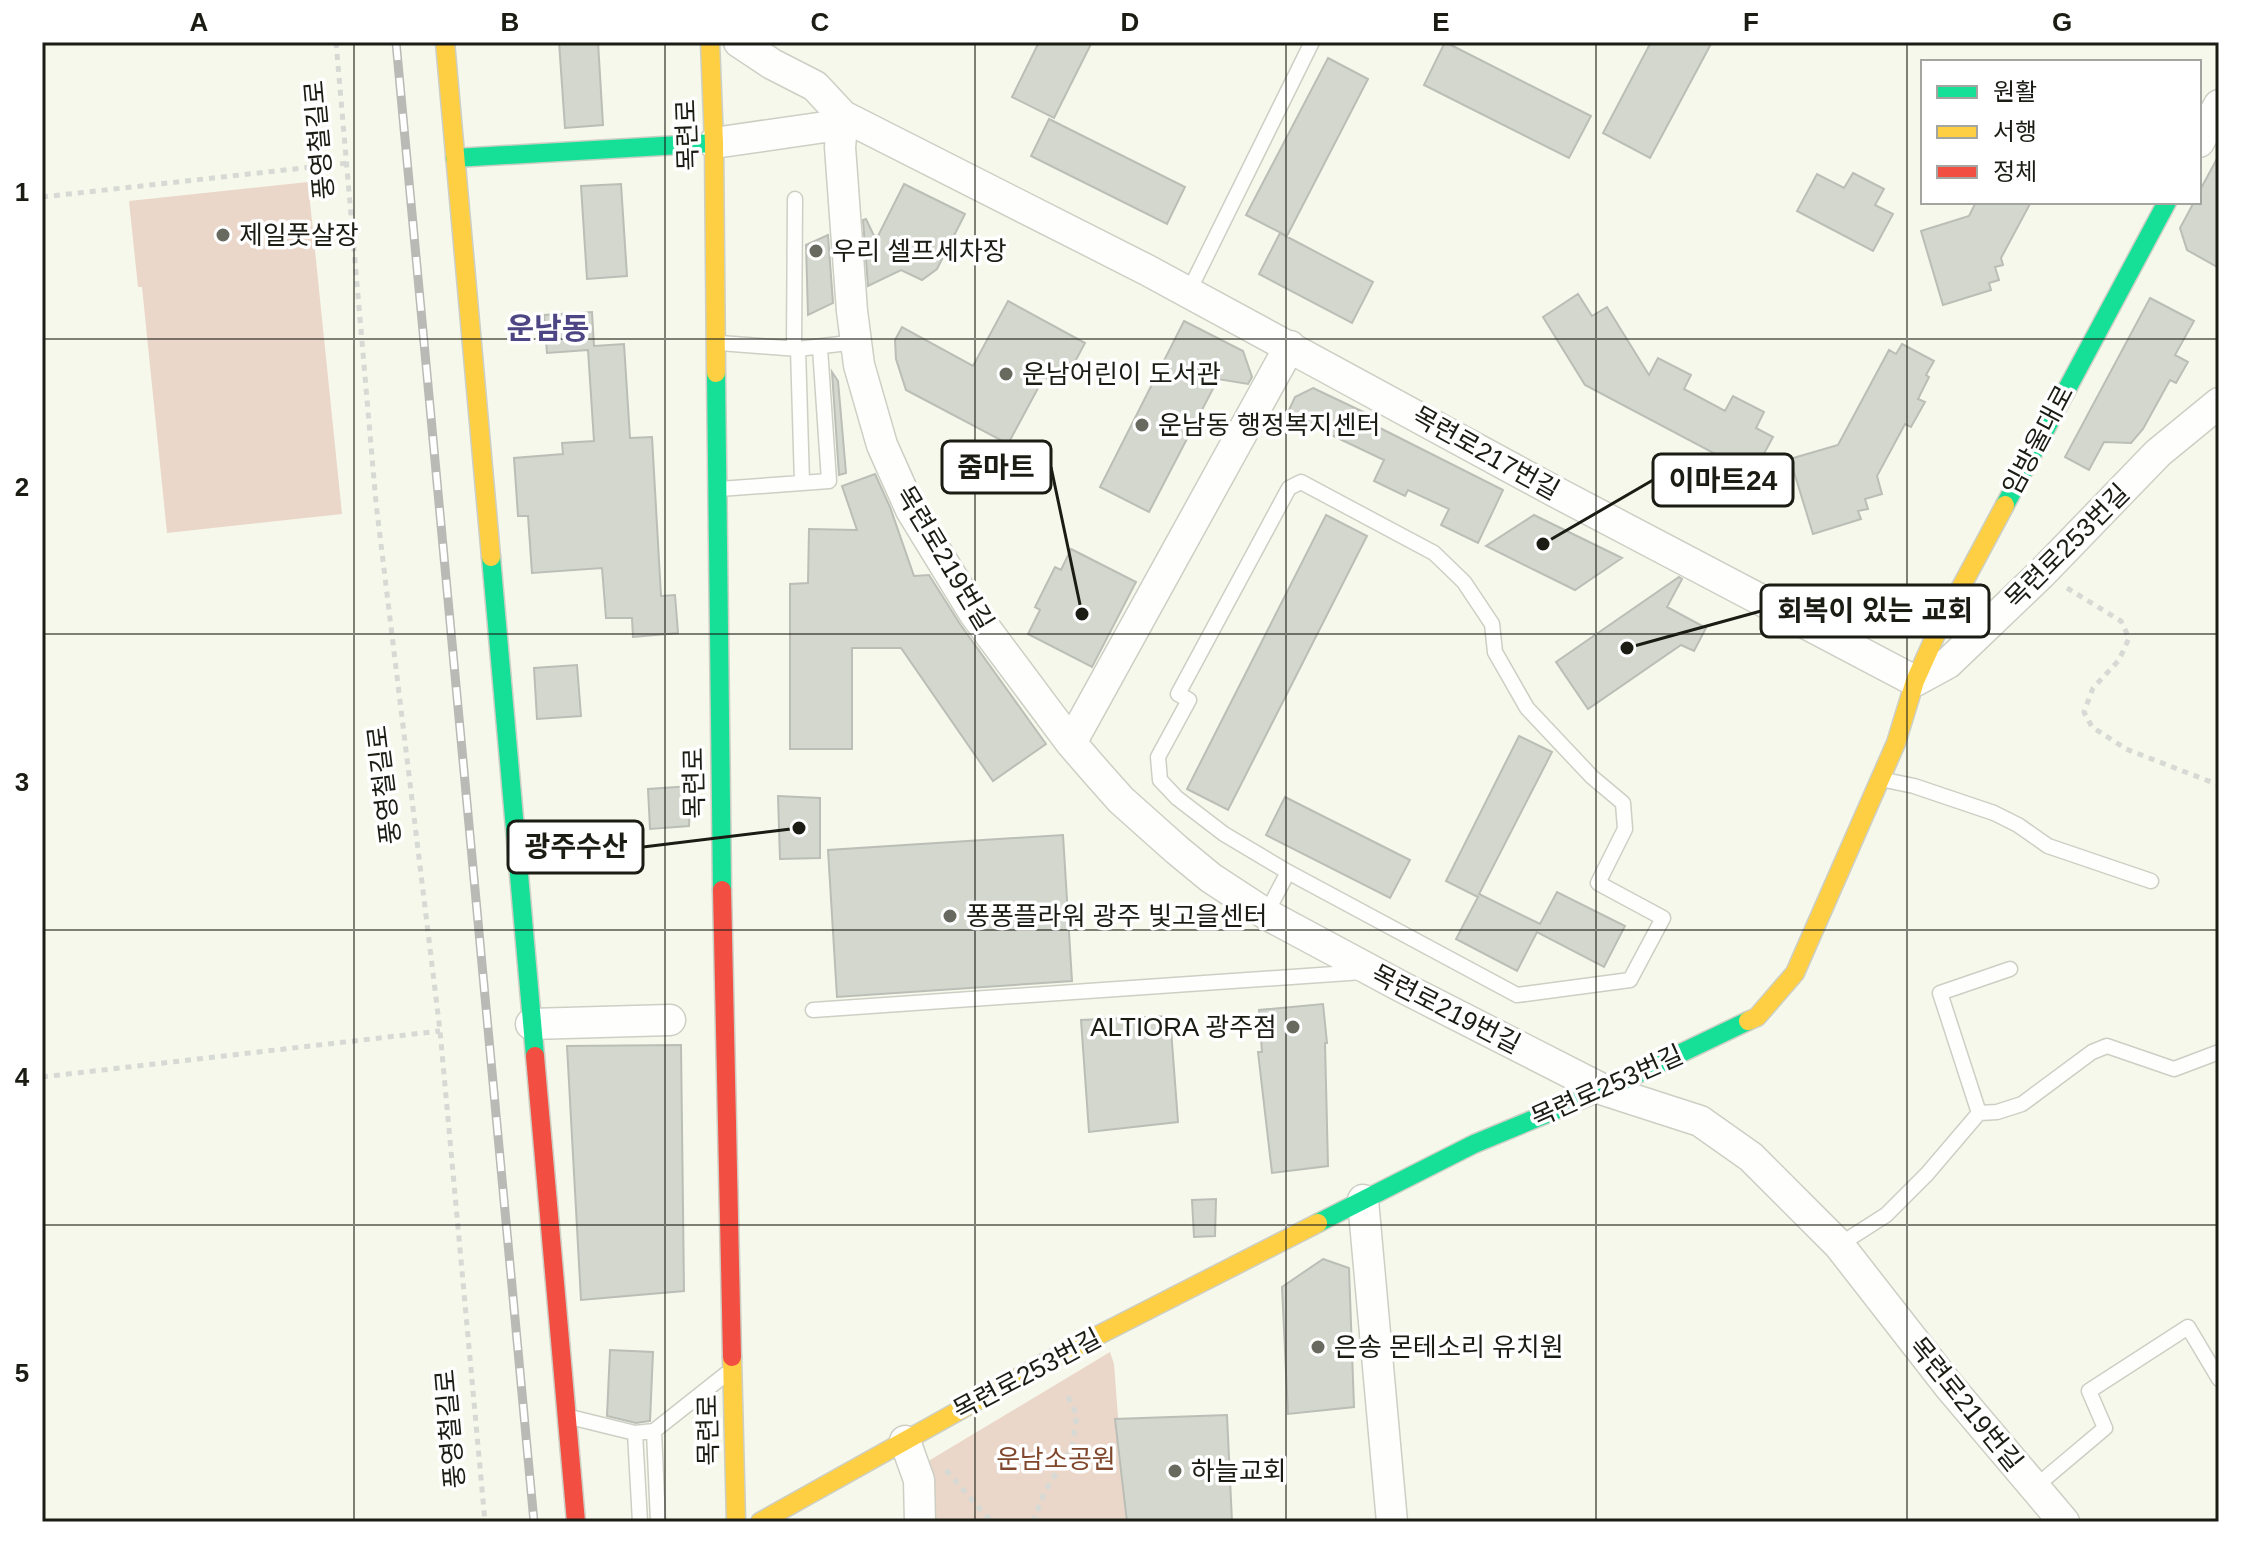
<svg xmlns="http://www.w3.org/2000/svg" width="2261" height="1564" viewBox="0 0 2261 1564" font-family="Arial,'Noto Sans KR',sans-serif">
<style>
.green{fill:#ead7c9}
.building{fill:#d3d7ce;stroke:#bbbeb6;stroke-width:2}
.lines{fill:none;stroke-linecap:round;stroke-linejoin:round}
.lane-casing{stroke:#cdcfc5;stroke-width:17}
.street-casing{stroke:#cdcfc5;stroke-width:33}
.fast-casing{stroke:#cdcfc5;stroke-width:21}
.slow-casing{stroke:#cdcfc5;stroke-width:21}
.jam-casing{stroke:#cdcfc5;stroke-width:21}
.path{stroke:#d7d9d4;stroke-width:5;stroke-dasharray:6 6;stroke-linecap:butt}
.lane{stroke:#fefefc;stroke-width:14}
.street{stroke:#fefefc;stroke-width:30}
.fast{stroke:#16e098;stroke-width:18}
.slow{stroke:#ffcf43;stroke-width:18}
.jam{stroke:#f24e42;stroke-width:18}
.rail-casing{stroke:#b9bab6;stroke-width:9}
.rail{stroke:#fff;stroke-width:6;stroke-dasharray:18;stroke-linecap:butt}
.grid{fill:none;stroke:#1b1c14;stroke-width:2;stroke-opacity:0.55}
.poi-dot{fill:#68695f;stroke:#fff;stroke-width:3}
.labels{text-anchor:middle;stroke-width:7;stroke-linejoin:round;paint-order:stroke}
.street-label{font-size:26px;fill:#1b1c14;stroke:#fff}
.poi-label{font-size:26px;fill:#1b1c14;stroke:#fff;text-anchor:start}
.park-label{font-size:26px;fill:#80472c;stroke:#fff}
.quarter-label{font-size:30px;font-weight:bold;fill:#4c4684;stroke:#fff}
.leader{fill:none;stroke:#1b1c14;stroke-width:3}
.callout-dot{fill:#1b1c14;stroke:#fff;stroke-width:3}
.callout{fill:#fff;stroke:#1b1c14;stroke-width:3}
.callout-label{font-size:28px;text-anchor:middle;font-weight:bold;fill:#1b1c14}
.neatline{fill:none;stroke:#1b1c14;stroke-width:3}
.grid-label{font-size:26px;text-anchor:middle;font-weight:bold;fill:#1b1c14}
</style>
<rect width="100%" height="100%" fill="#f6f8eb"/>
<path class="green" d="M308,182L342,514L167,533L142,287H138L129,201Z
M1110,1352L1114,1364L1126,1522H930V1460Z"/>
<path class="building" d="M559,42H598L603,125L565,128Z
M1039,42H1092L1054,118L1012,97Z
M1445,42L1591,116L1569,158L1424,85Z
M1651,42H1712L1650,158L1603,133Z
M1328,58L1368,79L1287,236L1246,215Z
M1049,119L1185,187L1167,224L1031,156Z
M2219,155V268L2187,250L2180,228L2194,202H2199V192Z
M1853,173L1884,189L1875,205L1893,214L1873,251L1797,211L1817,174L1844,188Z
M621,184L627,276L587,279L581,186Z
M904,184L965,214L937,269L922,280L901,270L868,286L863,220L866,219L876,240Z
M1976,202H2031L2001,258L2003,265L1995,267L1999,280L1989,283L1991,290L1943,305L1921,231L1969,216Z
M1280,233L1373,282L1352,323L1259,274Z
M828,235L833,303L808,315L806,245Z
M1578,294L1592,316L1607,307L1649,375L1658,358L1691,375L1684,389L1725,411L1733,396L1764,412L1756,428L1773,437L1753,474L1585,385L1543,317Z
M2150,298L2194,321L2175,355L2188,362L2176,383L2170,380L2143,429L2131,443L2104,442L2089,470L2065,457Z
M1008,301L1085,343L1062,386L1044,377L1008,444L906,390L896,359L895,340L902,327L973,366Z
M592,312L594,346L624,344L630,438L652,437L661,596L675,595L678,633L633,637L632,618H606L602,568L532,573L528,516H518L514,458L563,454L562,443L594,441L588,350L547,353L544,315Z
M1184,321L1243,351L1252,377L1248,384L1218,379L1149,512L1100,487Z
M1902,344L1934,361L1926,375L1929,377L1918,399L1925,402L1911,427L1905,424L1877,476L1882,494L1865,499L1868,509L1858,511L1861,519L1813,534L1790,459L1838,445L1889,350L1896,354Z
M832,372L838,381L846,473L839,475Z
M1313,388L1376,418L1372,424L1503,490L1478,543L1441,525L1449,509L1408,490L1405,496L1374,481L1384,460L1287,414L1295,397Z
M875,474L890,507L914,576L929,575L960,624L1046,744L993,781L901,648H852V749H790V584L808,583L809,529L857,530L842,486Z
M1326,515L1367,536L1228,810L1187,789Z
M1534,515L1622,558L1575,590L1486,546Z
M1071,549L1136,582L1092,667L1028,634L1040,610L1035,607L1055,567L1061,570Z
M1679,577L1682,579L1667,607L1706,628L1694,651L1681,645L1588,709L1556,662Z
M577,665L581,716L537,719L534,668Z
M1519,736L1552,752L1479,894L1540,924L1557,892L1625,926L1604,967L1537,932L1517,971L1456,939L1478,897L1446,881Z
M691,786L689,826L650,829L648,789Z
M778,796L820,798V858L780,859Z
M1285,797L1410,860L1390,898L1266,835Z
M1063,835L1072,981L837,997L828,850Z
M1323,1004L1327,1043H1325L1328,1166L1272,1173L1258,1052H1262L1259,1010Z
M1170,1016L1178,1122L1089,1132L1081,1020Z
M681,1045L684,1291L581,1300L567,1046Z
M1216,1199L1215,1236L1194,1237L1192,1200Z
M1323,1259L1349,1268L1354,1407L1288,1414L1282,1287Z
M610,1350L653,1352L650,1421L636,1423L607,1416Z
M1227,1415L1232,1522H1127L1115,1419Z"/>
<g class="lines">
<defs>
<path id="lane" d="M1188,293L1312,42
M720,343L798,349L856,342
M794,349L795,199
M798,349L802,483
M1301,482L1434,553L1464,582L1492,624L1495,652L1527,708L1592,777L1623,803L1625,829L1598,883L1663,918L1630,980L1517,995L1288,872L1224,834L1177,798L1160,780L1158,757L1189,700L1178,694L1289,488Z
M719,489L829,481L820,348
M1885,780L1914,786L1994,813L2018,825L2048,846L2151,881
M1266,914L1288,872
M813,1010L1363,972
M1979,1113L1940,993L2010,969
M1839,1245L1886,1215L1927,1174L1979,1113L1997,1112L2022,1104L2092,1052L2107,1046L2174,1069L2219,1052
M570,1417L635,1433L640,1522
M654,1431L658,1522
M635,1433L654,1431L726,1374
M2035,1487L2105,1428L2089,1391L2188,1327L2219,1379"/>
<path id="street" d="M739,42L772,64L815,86L843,116L1147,270L1552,490L1915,681L1948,663L2041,574L2158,453L2219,403
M843,116L840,147L852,311L859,365L882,445L911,510L974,613L1071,743L1097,773L1121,800L1177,850L1211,878L1266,914L1402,987L1604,1090L1700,1121L1751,1157L1839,1245L1949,1386L2064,1522
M2199,142L2219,105
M714,143L825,127L843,116
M1071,743L1290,346
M531,1024L670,1020
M1363,1200L1392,1522
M905,1441L919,1480L920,1522"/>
<path id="fast" d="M455,158L714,143
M716,373L722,890
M2005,505L2167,202
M491,557L535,1056
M1318,1223L1474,1144L1604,1090L1748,1021"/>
<path id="slow" d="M445,42L491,557
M710,42L714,143L716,373
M1748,1021L1757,1017L1795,973L1896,743L1915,681L1937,632L2005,505
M732,1357L736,1522
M760,1522L1046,1362L1318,1223"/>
<path id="jam" d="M722,890L732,1357
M535,1056L576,1522"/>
</defs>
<use href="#lane" class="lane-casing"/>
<use href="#street" class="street-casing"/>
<use href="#fast" class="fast-casing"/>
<use href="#slow" class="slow-casing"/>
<use href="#jam" class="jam-casing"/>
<path class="path" d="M336,42L376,503L440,1031L485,1522
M42,197L348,163
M2067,588L2121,621L2129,638L2119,660L2093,688L2084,712L2092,727L2126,749L2219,785
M42,1077L440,1031
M946,1470L987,1517L1003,1522
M1033,1522L1044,1493L1072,1447L1077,1415L1065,1391"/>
<use href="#lane" class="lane"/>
<use href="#street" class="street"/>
<use href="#fast" class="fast"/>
<use href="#slow" class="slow"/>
<use href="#jam" class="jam"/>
<defs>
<path id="rail" d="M396,42L534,1522"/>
</defs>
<use href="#rail" class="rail-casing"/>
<use href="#rail" class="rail"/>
</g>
<path class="grid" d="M354,42V1522M665,42V1522M975,42V1522M1286,42V1522M1596,42V1522M1907,42V1522M42,339H2219M42,634H2219M42,930H2219M42,1225H2219"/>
<g class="poi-dot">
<circle cx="223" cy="235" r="8"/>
<circle cx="816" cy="251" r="8"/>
<circle cx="1006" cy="374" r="8"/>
<circle cx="1142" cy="425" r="8"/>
<circle cx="950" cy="916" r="8"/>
<circle cx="1293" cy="1027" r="8"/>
<circle cx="1318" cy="1347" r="8"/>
<circle cx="1175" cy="1471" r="8"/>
</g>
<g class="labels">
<g class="street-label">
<text transform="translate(687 135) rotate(-92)" y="9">목련로</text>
<text transform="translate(319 140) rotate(-95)" y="9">풍영철길로</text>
<text transform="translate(2038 440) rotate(-62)" y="9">임방울대로</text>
<text transform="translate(1486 453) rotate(29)" y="9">목련로217번길</text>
<text transform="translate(2067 546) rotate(-45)" y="9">목련로253번길</text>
<text transform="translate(945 558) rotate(59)" y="9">목련로219번길</text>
<text transform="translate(694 783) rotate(-91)" y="9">목련로</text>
<text transform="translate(384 785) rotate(-97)" y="9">풍영철길로</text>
<text transform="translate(1446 1009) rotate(27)" y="9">목련로219번길</text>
<text transform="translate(1607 1086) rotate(-24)" y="9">목련로253번길</text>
<text transform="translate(1027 1374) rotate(-28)" y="9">목련로253번길</text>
<text transform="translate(1966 1404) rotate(51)" y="9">목련로219번길</text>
<text transform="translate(450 1429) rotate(-95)" y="9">풍영철길로</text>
<text transform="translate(708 1430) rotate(-91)" y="9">목련로</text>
</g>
<g class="poi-label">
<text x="239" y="244">제일풋살장</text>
<text x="832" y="260">우리 셀프세차장</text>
<text x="1022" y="383">운남어린이 도서관</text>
<text x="1158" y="434">운남동 행정복지센터</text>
<text x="966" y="925">퐁퐁플라워 광주 빛고을센터</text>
<text x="1277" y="1036" text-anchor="end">ALTIORA 광주점</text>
<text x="1334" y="1356">은송 몬테소리 유치원</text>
<text x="1191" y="1480">하늘교회</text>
</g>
<g class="park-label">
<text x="1056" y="1468">운남소공원</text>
</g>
<g class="quarter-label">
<text x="548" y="339">운남동</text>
</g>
</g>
<path class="leader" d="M1082 614L1051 467M1543 544L1653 480M1627 648L1761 611M799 828L643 847"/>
<g class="callout-dot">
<circle cx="1082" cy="614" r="8"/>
<circle cx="1543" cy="544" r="8"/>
<circle cx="1627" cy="648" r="8"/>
<circle cx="799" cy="828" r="8"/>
</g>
<g class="callout">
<rect x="942" y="441" width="109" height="52" rx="8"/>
<rect x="1653" y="454" width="140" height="52" rx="8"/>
<rect x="1761" y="585" width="228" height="52" rx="8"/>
<rect x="508" y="821" width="135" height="52" rx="8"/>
</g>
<g class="callout-label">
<text x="996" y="477">줌마트</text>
<text x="1723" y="490">이마트24</text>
<text x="1875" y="620">회복이 있는 교회</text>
<text x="576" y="856">광주수산</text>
</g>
<rect width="2261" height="1564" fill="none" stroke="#ffffff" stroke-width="88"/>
<rect x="1921" y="60" width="280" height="144" fill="#ffffff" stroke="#a4a4a1" stroke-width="2"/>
<rect x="1937" y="86" width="40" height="12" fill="#16e098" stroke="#a4a4a1" stroke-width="2"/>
<text x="1993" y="100" font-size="24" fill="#1b1c14">원활</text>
<rect x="1937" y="126" width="40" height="12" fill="#ffcf43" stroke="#a4a4a1" stroke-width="2"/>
<text x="1993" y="140" font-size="24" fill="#1b1c14">서행</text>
<rect x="1937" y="166" width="40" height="12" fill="#f24e42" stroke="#a4a4a1" stroke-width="2"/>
<text x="1993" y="180" font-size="24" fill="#1b1c14">정체</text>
<rect x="44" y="44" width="2173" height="1476" class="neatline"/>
<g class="grid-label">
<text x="199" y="31">A</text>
<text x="510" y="31">B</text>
<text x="820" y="31">C</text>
<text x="1130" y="31">D</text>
<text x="1441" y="31">E</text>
<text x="1751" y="31">F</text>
<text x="2062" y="31">G</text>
<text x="22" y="201">1</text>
<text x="22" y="496">2</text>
<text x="22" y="791">3</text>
<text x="22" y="1086">4</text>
<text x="22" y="1382">5</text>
</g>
</svg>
